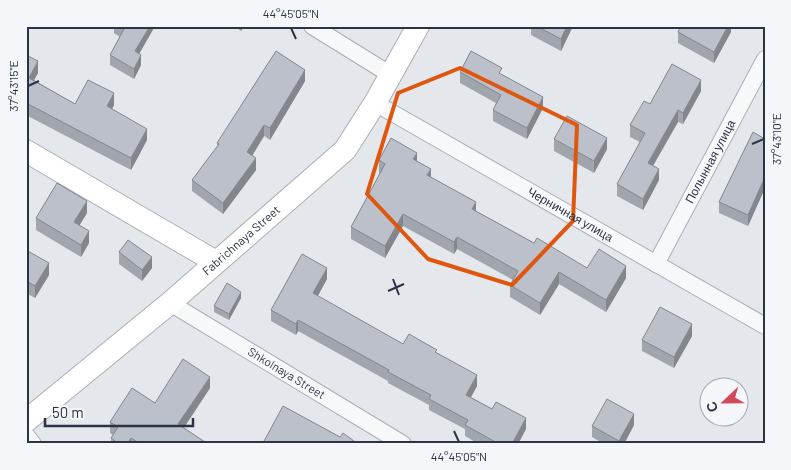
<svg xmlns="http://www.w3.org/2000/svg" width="791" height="470" viewBox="0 0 791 470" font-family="Barlow,sans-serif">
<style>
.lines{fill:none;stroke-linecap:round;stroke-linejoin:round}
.street-casing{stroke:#a9aeb7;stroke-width:18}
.secondary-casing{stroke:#a9aeb7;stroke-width:24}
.street{stroke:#f7f8fa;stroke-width:16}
.secondary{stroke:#fff;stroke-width:22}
.wall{fill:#a1a5ae}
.shaded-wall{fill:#83868d}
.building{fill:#bbc0ca;stroke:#83868d}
.marked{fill:none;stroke:#df570f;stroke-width:4;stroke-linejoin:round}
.ticks{fill:none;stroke:#2b3445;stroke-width:2}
.labels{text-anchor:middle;stroke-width:4;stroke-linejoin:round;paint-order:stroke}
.street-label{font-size:12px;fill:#2b3445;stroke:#f4f6f9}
.neatline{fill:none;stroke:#2b3445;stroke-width:2}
.ticks-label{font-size:12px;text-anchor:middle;fill:#2b3445}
</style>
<rect width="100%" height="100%" fill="#e4e7ec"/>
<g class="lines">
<defs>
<g id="street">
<path d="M312,26L391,75"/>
<path id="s1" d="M375,103L765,326"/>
<path id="s2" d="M656,264L765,59"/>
<path id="s3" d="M170,303L403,444"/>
<path d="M26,435L33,444"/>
</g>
<g id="secondary">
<path d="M26,151L216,262"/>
<path id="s4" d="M26,421L170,303L345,150L375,103L418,26"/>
</g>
</defs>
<use href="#street" class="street-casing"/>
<use href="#secondary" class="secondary-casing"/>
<use href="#street" class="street"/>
<use href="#secondary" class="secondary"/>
</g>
<path class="wall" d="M114,26H155L139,54L141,65L134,79L110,65V55L120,37L114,33Z
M234,26H244L241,31Z
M531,26H573L561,51L531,35Z
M731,26V32L714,63L678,43V32Z
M26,55L38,73L34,80L75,104L114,105L112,109L147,140L131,170L26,115Z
M460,72L502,75L543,108L527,139L493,121V110L496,103L460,83Z
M305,81L270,140L264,136L252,156L256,170L223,214L192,191V180L217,147V143Z
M701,91L683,124L678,122L653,166L659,180L643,210L617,196V184L640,142L630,137V125Z
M554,139L607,149L594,173L554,151Z
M765,139V188L748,226L719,213V202Z
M379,160L417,161L431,177L476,211L534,243L587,268L626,278L606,312L559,284L540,315L510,297V285L513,280L457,249L454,254L403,226L385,258L351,239V227L380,173H379Z
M87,213L79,226L89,243L81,257L36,230V218Z
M26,250L49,275L35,298L26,293Z
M119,252L152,268L142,281L119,264Z
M327,279L317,296L403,344L437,353L477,386L471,397L526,429L518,444H479L465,436V429L429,410V405L388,383V381L298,331L296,335L271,321V310Z
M241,298L229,320L214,312V306Z
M692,336L674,368L642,351V340Z
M210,388L184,428L208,444H111V438L113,435L110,433V422L155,403Z
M634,425L624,444H604L592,437V426Z"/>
<path class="shaded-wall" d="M150,26H155L135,61V51Z
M241,26H244L241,31Z
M567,26H573L561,51V39Z
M728,26H731V32L714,63V52Z
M141,55V65L134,79V69Z
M38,61V73L29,89V78Z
M305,70V81L270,140V128Z
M701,80V91L683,124V113Z
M114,93V105L107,118V106Z
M543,97V108L527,139V128Z
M678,110V122L648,174V163Z
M264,125V136L247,164V152Z
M147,129V140L131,170V158Z
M607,138V149L594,173V161Z
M417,153V165L413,159Z
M256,158V170L223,214V203Z
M431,169V181L427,175Z
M659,169V180L643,210V199Z
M765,177V188L748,226V215Z
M87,201V213L74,234V222Z
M476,202V214L472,209Z
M403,214V226L385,258V246Z
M89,231V243L81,257V245Z
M457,237V249L454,254V242Z
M152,257V268L142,281V270Z
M49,263V275L35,298V286Z
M626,266V278L606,312V300Z
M327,268V279L313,305V293Z
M559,272V284L540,315V303Z
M241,292V298L229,320V314Z
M298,320V331L296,335V324Z
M692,324V336L674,368V357Z
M477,375V386L466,406V395Z
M210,377V388L178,436V424Z
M634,414V425L624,444H619V441Z
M526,418V429L518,444H512Z
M131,438V444H127Z"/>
<path class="building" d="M119,26H150L135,51L141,55L134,69L110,55L124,29Z
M536,26H567L561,39Z
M681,26H728L714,52L678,32Z
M276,51L305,70L270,128L264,125L247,152L256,158L223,203L192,180L219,144L217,143Z
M471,51L502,68L499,73L543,97L527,128L493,110L501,95L460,72Z
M26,55L38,61L29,78L75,104L88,80L114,93L107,106L147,129L131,158L26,103Z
M672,64L701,80L683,113L678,110L648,163L659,169L643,199L617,184L645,133L630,125L644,101L650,104Z
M567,116L607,138L594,161L554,139Z
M753,132L765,139V177L748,215L719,202Z
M391,138L417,153L413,159L431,169L427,175L476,202L472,209L534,243L537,238L587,268L599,249L626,266L606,300L559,272L540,303L510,285L518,271L457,237L454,242L403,214L385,246L351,227L385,164L379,160Z
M57,183L87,201L74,222L89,231L81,245L36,218Z
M128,240L152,257L142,270L119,252Z
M26,250L49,263L35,286L26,281Z
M302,254L327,268L313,293L403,344L409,334L437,350L435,352L477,375L466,395L492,409L496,402L526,418L512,444H499L465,425L468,420L429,399L431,395L388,372L389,370L298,320L296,324L271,310Z
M227,283L241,292L229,314L214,306Z
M660,307L692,324L674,357L642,340Z
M183,359L210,377L178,424L208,444H141L131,438L127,444H119L111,438L118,427L110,422L132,388L155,403Z
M607,399L634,414L619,441L592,426Z
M283,406L340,437L343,433L358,444H266L263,443Z"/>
<path class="marked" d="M460,68L577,125L573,221L512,285L428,259L367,194L398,93Z"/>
<path class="ticks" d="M291,28L296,39M28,86L39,81M752,144L764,139M393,279L399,295M388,291L404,284M454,431L459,442"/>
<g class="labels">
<g class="street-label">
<text dy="4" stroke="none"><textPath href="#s2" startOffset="116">Полынная улица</textPath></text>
<text dy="4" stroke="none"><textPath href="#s1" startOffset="225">Черничная улица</textPath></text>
<text dy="4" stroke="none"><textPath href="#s4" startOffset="281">Fabrichnaya Street</textPath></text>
<text dy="4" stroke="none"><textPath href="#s3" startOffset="136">Shkolnaya Street</textPath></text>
</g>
</g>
<rect width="791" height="470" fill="none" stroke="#f4f6f9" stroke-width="55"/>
<g transform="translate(724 402) rotate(248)"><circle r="24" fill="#f4f6f9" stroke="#a4a8b1"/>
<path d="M0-4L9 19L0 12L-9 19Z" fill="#d1495b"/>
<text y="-8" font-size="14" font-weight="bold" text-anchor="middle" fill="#2b3445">С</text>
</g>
<path d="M45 418v8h148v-8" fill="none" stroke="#2b3445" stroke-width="2.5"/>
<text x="52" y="418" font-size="15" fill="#2b3445" stroke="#f4f6f9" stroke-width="4" paint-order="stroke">50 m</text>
<rect x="28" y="28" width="736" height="414" class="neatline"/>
<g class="ticks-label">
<text x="291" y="18">44°45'05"N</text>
<text transform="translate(14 86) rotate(-90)" y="4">37°43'15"E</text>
<text transform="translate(777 139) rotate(-90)" y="4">37°43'10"E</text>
<text x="459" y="461">44°45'05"N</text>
</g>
</svg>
